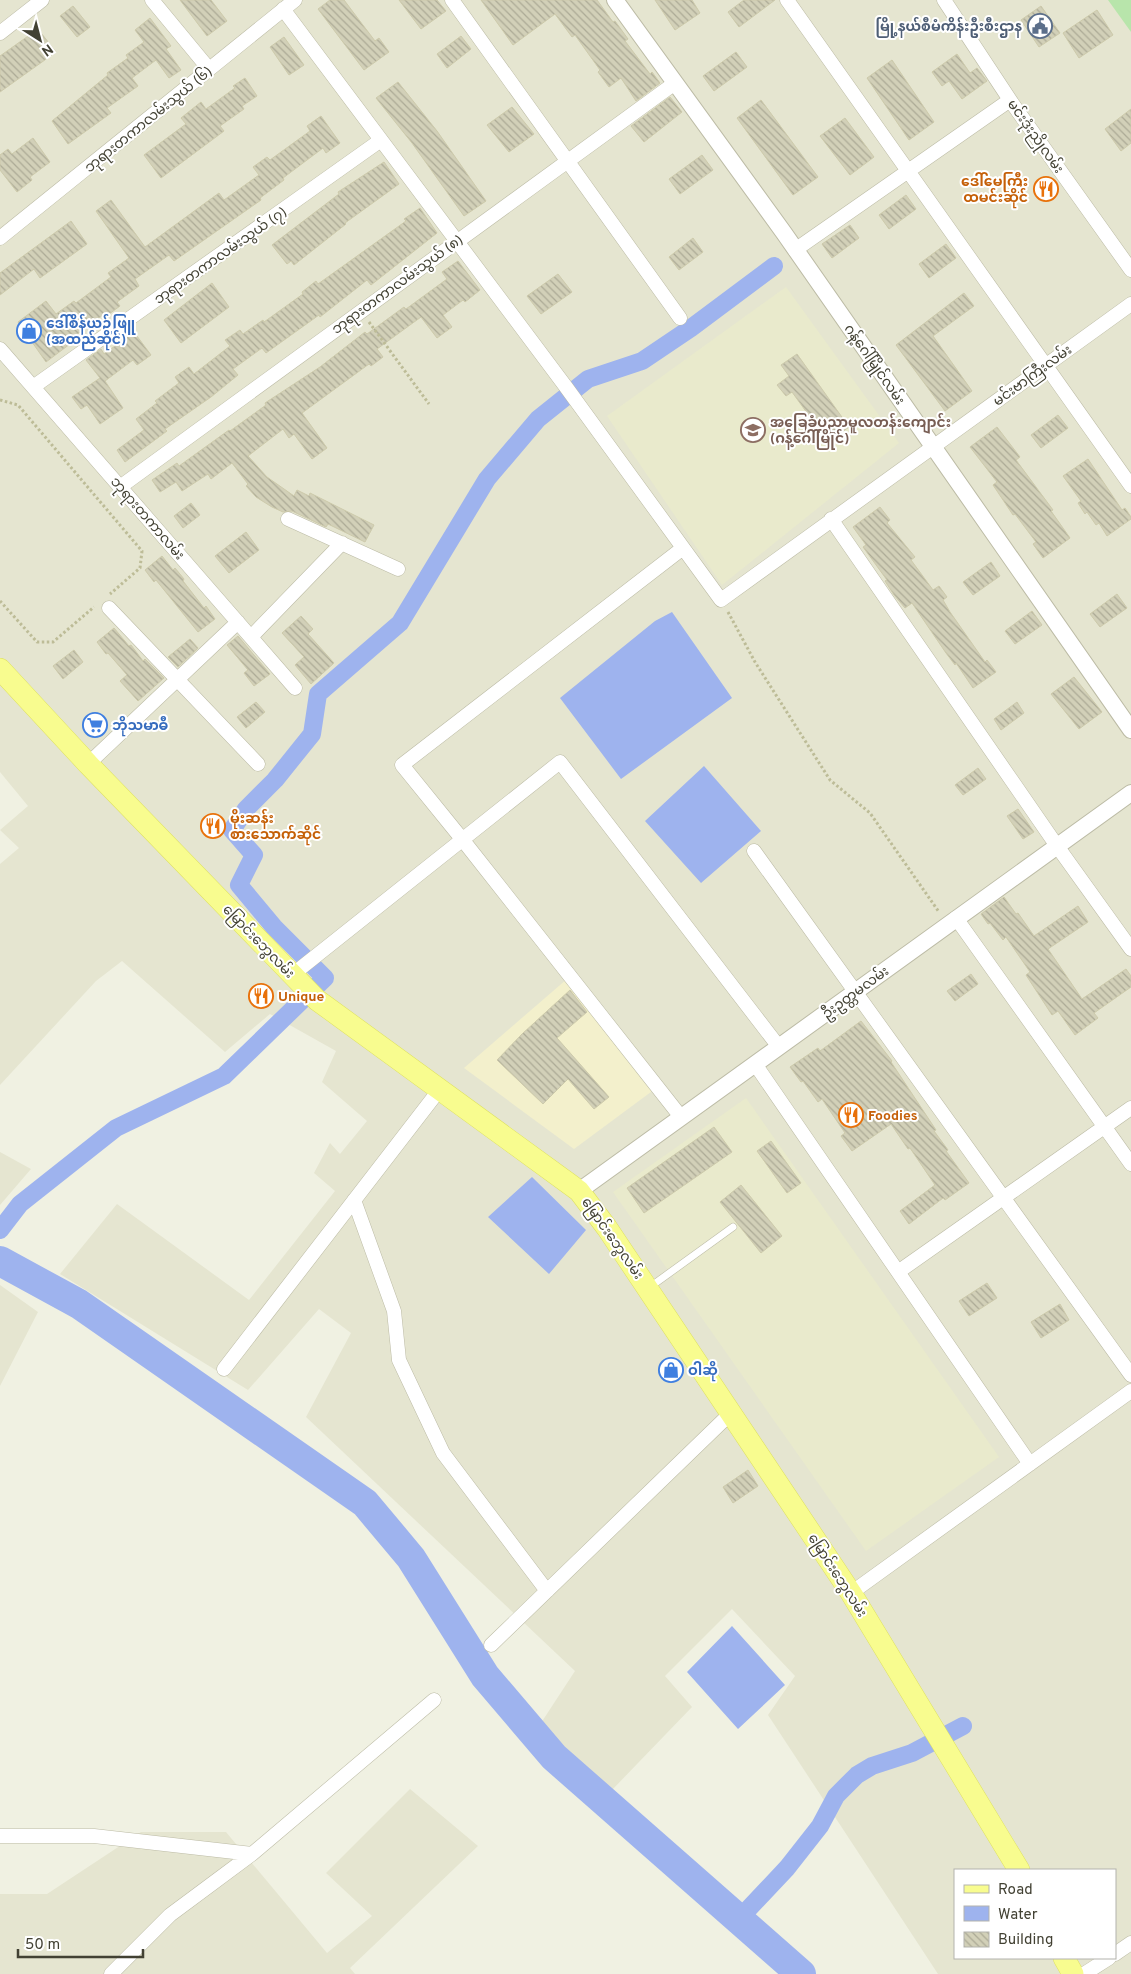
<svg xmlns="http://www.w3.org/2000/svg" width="1131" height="1974" viewBox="0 0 1131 1974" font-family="Overpass,'Noto Sans Myanmar',sans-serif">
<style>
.residential{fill:#e5e5d0;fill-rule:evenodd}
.commercial{fill:#f3f0cc}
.education{fill:#e9eacc}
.park{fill:#b8e5ab}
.water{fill:#9eb3ee}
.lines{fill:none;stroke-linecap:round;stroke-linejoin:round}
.canal{stroke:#9eb3ee;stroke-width:18}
.river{stroke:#9eb3ee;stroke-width:30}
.building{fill:url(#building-back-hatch);stroke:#cdcaab}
.service-casing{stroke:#bcbba5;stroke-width:8}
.minor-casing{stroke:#bcbba5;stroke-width:15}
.tertiary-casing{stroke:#bcbba5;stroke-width:18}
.primary-casing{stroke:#dee160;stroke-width:22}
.path{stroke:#bdbc97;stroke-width:3;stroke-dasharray:2.5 2.5;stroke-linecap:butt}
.service{stroke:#fff;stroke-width:7}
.minor{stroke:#fff;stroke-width:14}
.tertiary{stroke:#fff;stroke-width:16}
.primary{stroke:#f8fc8f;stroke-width:21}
.labels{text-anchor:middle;stroke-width:4;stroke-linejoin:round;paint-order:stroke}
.service-label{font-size:14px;font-weight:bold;fill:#4e5e75;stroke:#fff;text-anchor:end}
.street-label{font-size:14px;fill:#424133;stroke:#fff}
.food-label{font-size:14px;font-weight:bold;fill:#c56008;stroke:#fff;text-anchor:start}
.shop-label{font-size:14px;font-weight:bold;fill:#366cbe;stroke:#fff;text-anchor:start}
.education-label{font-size:14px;font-weight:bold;fill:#785e54;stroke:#fff;text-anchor:start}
</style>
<defs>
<pattern id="building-back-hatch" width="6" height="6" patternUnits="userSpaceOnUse" patternTransform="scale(1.25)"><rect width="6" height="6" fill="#d2d0b8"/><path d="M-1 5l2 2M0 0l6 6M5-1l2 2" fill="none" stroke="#acaa96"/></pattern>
</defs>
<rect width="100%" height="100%" fill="#f0f1e2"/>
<path class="residential" d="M0,0H1131V1974H938L768,1715L795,1676L732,1609L665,1676L692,1707L612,1790L539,1726L575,1671L306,1417L351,1333L319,1309L248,1390L60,1274L117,1204L249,1300L335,1191L314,1173L330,1143L340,1154L367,1121L322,1082L336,1051L270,1014L225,1052L122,961L96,981L0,1085V864L19,848L0,830L28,806L0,772ZM955,1870H1115V1958H955Z
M0,1152L31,1169L0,1205Z
M0,1285L38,1312L0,1386Z
M410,1789L478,1846L350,1968L355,1974H0V1894H47L141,1832H226L327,1953L372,1916L326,1873Z"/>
<path class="commercial" d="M567,979L655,1089L574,1149L464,1068Z"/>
<path class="education" d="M786,287L899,443L722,585L607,416Z
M746,1098L999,1457L866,1551L613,1192Z"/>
<path class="park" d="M1108,0H1131V32Z"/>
<path class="water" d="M672,612L732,698L621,779L560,698L655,621Z
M704,766L761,831L701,883L645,821Z
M532,1177L586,1230L549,1274L488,1217Z
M732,1626L785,1685L738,1729L687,1672Z"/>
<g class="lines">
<path class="canal" d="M0,1230L20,1204L116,1128L224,1076L325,978L274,927L239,885L254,855L232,830L246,809L275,780L312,734L318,694L400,623L487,479L538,419L588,379L642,361L691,328L774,266
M739,1919L787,1868L820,1826L836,1796L857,1775L872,1766L912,1753L963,1726"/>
<path class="river" d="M0,1261L79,1304L365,1503L411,1558L485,1676L554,1757L801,1974"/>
</g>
<path class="building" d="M180,0H211L227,21L207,36Z
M330,0H344L375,41L379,38L389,52L364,70L318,9Z
M399,0H437L446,11L421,29Z
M481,0H597L613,22L615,21L628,39L625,41L650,74L652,72L660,83L636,101L621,78L609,87L598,72L600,70L575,35L572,37L555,14L513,45Z
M655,0H692L700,13L675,30Z
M744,0H775L739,27L728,12Z
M73,6L90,27L77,37L60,16Z
M1041,6L1060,33L1039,47L1021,20Z
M1097,10L1113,35L1079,58L1063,33Z
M150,18L171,46L166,49L181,70L169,78L156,60L132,78L138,86L107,108L111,113L68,144L52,121L108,75L107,73L128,58L126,55L144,42L135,30Z
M38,29L56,52L0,92V56Z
M461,36L471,49L447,68L437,54Z
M284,37L304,65L289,75L270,47Z
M736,52L747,67L714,91L703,76Z
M957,54L970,73L977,68L987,81L962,99L949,81L942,86L932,72Z
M892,60L934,122L909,140L867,78Z
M245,78L257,96L242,106L244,109L220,126L224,131L161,178L144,155L186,124L181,118L201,102L206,109L235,88L233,86Z
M398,82L437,131L486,201L464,216L412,143L376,98Z
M670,97L682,112L644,142L631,126Z
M761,100L818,177L793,195L737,118Z
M512,107L534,134L509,152L487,125Z
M1131,109V143L1121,151L1105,129Z
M321,116L340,143L326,153L323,148L283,178L284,180L260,198L261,200L174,261L169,255L135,279L139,286L117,302L120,306L105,317L103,315L72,338L74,341L46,362L18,322L46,301L56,314L74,301L76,303L111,277L108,273L129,258L96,211L111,200L145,247L219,193L224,200L259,175L253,167L267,157L270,160L310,131L307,126Z
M845,118L874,157L850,175L820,136Z
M33,138L50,162L30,177L32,180L17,192L0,170V155L8,149L12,154Z
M702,155L713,170L680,194L669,179Z
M384,162L399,184L345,223L346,224L294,265L291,261L287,264L272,245L339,194L338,192Z
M906,195L916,209L889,229L879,215Z
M420,208L437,233L371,285L367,280L320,317L319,315L266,353L262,348L233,369L238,375L211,397L165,429L167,431L125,462L117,450L144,430L136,419L157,403L155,401L179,383L175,377L189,367L194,374L230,346L225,340L240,330L243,334L263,320L264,322L303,294L302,292L316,281L318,284L406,221L404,219Z
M71,221L87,244L40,278L34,269L0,295V273Z
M850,225L859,238L832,258L822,244Z
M693,238L703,252L679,270L669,257Z
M946,244L956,258L929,278L919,264Z
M458,261L480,290L465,302L463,300L443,315L452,327L437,338L421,317L377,349L383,357L371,366L369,364L302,413L327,448L312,459L294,434L289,438L283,429L248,456L267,477L294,496L297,490L309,496L310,493L374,525L365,542L328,524L326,527L292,511L283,512L272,507L256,497L246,486L248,484L232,463L211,479L208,474L182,491L176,482L160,492L152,480L177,463L179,466L229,430L230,431L266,405L265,403L320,367L365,332L367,334L404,307L406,309L447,279L442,272Z
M558,274L572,292L541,314L527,296Z
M212,283L229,307L181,343L164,320Z
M964,293L974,306L933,336L972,391L945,411L896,345Z
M134,332L151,355L137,365L133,360L105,381L123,408L100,424L87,405L81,409L72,397L100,378L86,360L101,349L104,354Z
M797,354L849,427L828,442L792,392L786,396L777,385L789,376L781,365Z
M1058,415L1068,428L1041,448L1031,435Z
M997,427L1020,457L1016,460L1053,510L1051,511L1070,538L1043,558L1033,544L1036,542L1015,514L1013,515L993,485L997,482L970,447Z
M1088,459L1122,510L1125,508L1131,517V519L1107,536L1099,523L1096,525L1087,512L1085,514L1078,503L1081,501L1063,476Z
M191,503L200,515L183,528L174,516Z
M880,507L890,520L887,523L915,557L911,560L933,590L939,586L947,597L943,600L950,612L985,662L987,660L996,672L973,688L956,663L955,665L946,653L912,603L905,608L894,595L885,581L887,580L863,547L866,545L853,527Z
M246,532L259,550L229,573L215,556Z
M162,556L173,570L175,568L184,579L183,581L204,608L206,606L215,619L198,632L156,580L154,582L145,570Z
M991,562L1000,576L973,595L963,582Z
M1117,594L1127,608L1100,627L1090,614Z
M1032,611L1042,625L1015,644L1005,631Z
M301,616L313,629L308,634L334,663L311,684L295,665L304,657L282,633Z
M114,628L129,646L131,645L143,661L145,659L164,678L138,701L120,681L127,675L108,653L106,654L97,642Z
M238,636L270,674L254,686L244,673L248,670L227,645Z
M190,639L198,648L178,667L168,657Z
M74,650L83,662L63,679L53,666Z
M1074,677L1102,712L1079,729L1051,694Z
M256,702L265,712L246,728L237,717Z
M1017,702L1024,713L1001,730L994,719Z
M978,768L986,779L963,795L955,785Z
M1018,809L1034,832L1023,839L1007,816Z
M1004,897L1016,914L1018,913L1034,936L1078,906L1088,922L1048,949L1082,999L1126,969L1131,976V987L1094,1013L1098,1018L1075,1035L1058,1011L1052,1015L1026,975L1030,972L1006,937L1003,940L990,923L988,924L981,914Z
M971,974L978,984L955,1001L947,991Z
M570,990L587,1012L557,1038L609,1097L594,1109L568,1079L543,1104L497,1060L522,1034Z
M861,1021L892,1061L891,1062L936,1130L934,1131L948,1150L946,1151L969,1183L945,1200L943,1198L909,1224L900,1211L935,1185L910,1148L908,1149L891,1124L852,1151L841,1136L845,1133L822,1099L818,1102L803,1081L801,1082L790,1067L818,1048L820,1051Z
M714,1127L732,1152L644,1213L627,1188Z
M771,1141L801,1183L787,1193L757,1151Z
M741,1185L782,1236L761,1253L720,1202Z
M987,1283L997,1298L969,1316L959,1301Z
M1060,1304L1069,1320L1041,1338L1031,1322Z
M748,1470L758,1486L733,1503L723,1487Z"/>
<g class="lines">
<defs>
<path id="service" d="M650,1287L733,1227"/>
<path id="minor" d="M152,0L209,69
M452,0L680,318
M787,0L1131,486
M944,0L1012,103L1131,270
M283,9L566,387L721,600L1131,304
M0,33L42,0
M0,238L295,0
M795,250L1010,100
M0,349L295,688
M33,387L381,140
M120,487L675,83
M288,519L398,569
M831,519L1057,846L1131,949
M109,608L258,764
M251,637L342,543
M88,764L238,622
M754,851L1131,1375
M956,918L1131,1164
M292,975L560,762L779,1047
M755,1064L1030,1464
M681,1117L462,839L402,765L683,548
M354,1200L394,1311L399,1360L443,1453L547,1591
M898,1272L1131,1108
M224,1369L440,1089
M851,1593L1131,1391
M491,1645L731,1413
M0,1836H94L252,1854
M1115,1954L1131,1943
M111,1974L170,1915L252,1854L434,1700
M1084,1974L1109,1958"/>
<path id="tertiary" d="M615,0L784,233L1131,730
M579,1191L1131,793"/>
<path id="primary" d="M0,669L88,764L317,1000L579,1191L607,1228L851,1593L1019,1870
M1064,1958L1073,1974"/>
</defs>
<use href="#service" class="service-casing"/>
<use href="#minor" class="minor-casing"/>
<use href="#tertiary" class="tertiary-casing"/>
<use href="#primary" class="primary-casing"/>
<path class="path" d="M369,322L429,404
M0,400L18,405L142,551L140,568L110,594
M0,601L37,642H53L94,607
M728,612L755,662L830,780L870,813L939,912"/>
<use href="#service" class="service"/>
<use href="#minor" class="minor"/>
<use href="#tertiary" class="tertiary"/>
<use href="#primary" class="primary"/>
</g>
<defs>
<symbol id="civic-ring" viewBox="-11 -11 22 22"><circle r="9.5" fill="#fff" stroke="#5c6f8a" stroke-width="1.5"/><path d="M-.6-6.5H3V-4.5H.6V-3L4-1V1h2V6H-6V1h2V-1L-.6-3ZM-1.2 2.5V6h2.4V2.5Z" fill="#5c6f8a"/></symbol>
<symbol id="restaurant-ring" viewBox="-11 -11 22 22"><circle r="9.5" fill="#fff" stroke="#e8710a" stroke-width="1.5"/><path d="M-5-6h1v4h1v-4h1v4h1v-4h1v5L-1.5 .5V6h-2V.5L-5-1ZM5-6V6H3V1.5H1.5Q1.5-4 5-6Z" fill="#e8710a"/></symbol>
<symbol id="shop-ring" viewBox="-11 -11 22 22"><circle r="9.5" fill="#fff" stroke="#3f7fe0" stroke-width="1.5"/><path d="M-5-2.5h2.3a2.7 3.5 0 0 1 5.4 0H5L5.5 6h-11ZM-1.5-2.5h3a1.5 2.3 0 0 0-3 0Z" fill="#3f7fe0"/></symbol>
<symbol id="school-ring" viewBox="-11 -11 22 22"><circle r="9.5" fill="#fff" stroke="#8d6e63" stroke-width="1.5"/><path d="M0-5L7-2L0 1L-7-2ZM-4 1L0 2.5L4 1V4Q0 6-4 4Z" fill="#8d6e63"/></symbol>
<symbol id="supermarket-ring" viewBox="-11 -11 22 22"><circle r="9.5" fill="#fff" stroke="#3f7fe0" stroke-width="1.5"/><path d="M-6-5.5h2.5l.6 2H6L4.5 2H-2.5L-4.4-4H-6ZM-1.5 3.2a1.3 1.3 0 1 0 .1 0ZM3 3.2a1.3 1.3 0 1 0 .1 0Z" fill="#3f7fe0"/></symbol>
</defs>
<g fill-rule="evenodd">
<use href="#civic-ring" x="1026" y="12" width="28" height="28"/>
<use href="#restaurant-ring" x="1032" y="175" width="28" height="28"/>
<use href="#shop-ring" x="15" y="317" width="28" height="28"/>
<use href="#school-ring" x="739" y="416" width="28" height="28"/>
<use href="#supermarket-ring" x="81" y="711" width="28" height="28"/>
<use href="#restaurant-ring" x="199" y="812" width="28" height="28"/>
<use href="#restaurant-ring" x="247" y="982" width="28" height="28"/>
<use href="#restaurant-ring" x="837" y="1101" width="28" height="28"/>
<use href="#shop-ring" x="657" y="1356" width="28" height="28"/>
</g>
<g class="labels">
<g class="service-label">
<text x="1022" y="31">မြို့နယ်စီမံကိန်းဦးစီးဌာန</text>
</g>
<g class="street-label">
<text transform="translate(148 119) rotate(-39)" y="5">ဘုရားတကာလမ်းသွယ် (၆)</text>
<text transform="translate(1036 136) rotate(55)" y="5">မင်းဒုံးညိုလမ်း</text>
<text transform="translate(220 255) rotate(-35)" y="5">ဘုရားတကာလမ်းသွယ် (၇)</text>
<text transform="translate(397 284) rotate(-36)" y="5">ဘုရားတကာလမ်းသွယ် (၈)</text>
<text transform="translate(875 364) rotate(55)" y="5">ဂန့်ဂေါ်မြိုင်လမ်း</text>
<text transform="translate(1032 375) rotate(-36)" y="5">မင်းဗာကြီးလမ်း</text>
<text transform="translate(148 518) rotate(49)" y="5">ဘုရားတကာလမ်း</text>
<text transform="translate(259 941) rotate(46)" y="5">မြောင်းဘွေလမ်း</text>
<text transform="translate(855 992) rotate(-36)" y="5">ဦးဥတ္တမလမ်း</text>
<text transform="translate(613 1238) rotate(55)" y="5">မြောင်းဘွေလမ်း</text>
<text transform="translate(838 1575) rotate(57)" y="5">မြောင်းဘွေလမ်း</text>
</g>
<g class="food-label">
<text x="1028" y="186" text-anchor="end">ဒေါ်မေကြီး<tspan x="1028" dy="16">ထမင်းဆိုင်</tspan></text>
<text x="230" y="823">မိုးဆန်း<tspan x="230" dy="16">စားသောက်ဆိုင်</tspan></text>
<text x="278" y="1001">Unique</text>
<text x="868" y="1120">Foodies</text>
</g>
<g class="shop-label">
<text x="46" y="328">ဒေါ်စိန်ယဉ်ဖြူ<tspan x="46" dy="16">(အထည်ဆိုင်)</tspan></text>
<text x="112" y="730">ဘိုသမာဓီ</text>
<text x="688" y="1375">ဝါဆို</text>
</g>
<g class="education-label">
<text x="770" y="427">အခြေခံပညာမူလတန်းကျောင်း<tspan x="770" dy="16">(ဂန့်ဂေါ်မြိုင်)</tspan></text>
</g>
</g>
<rect x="954" y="1869" width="162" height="90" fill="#ffffff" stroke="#b3b3ad"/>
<rect x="964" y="1885" width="25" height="8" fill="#f8fc8f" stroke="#b3b3ad"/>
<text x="998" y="1894" font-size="15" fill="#424133">Road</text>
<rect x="964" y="1906" width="25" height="15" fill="#9eb3ee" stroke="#b3b3ad"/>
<text x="998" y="1919" font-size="15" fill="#424133">Water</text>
<rect x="964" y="1932" width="25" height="15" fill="url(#building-back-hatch)" stroke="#b3b3ad"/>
<text x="998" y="1944" font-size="15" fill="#424133">Building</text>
<g transform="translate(40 40) rotate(144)" stroke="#ffffff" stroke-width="4" paint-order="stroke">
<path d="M0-4L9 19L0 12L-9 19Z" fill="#424133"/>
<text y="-8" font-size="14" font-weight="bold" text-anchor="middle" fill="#424133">N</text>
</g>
<path d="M18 1949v8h125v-8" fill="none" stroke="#424133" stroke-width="2.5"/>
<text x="25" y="1949" font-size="15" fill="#424133" stroke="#ffffff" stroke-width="4" paint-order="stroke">50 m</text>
</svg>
